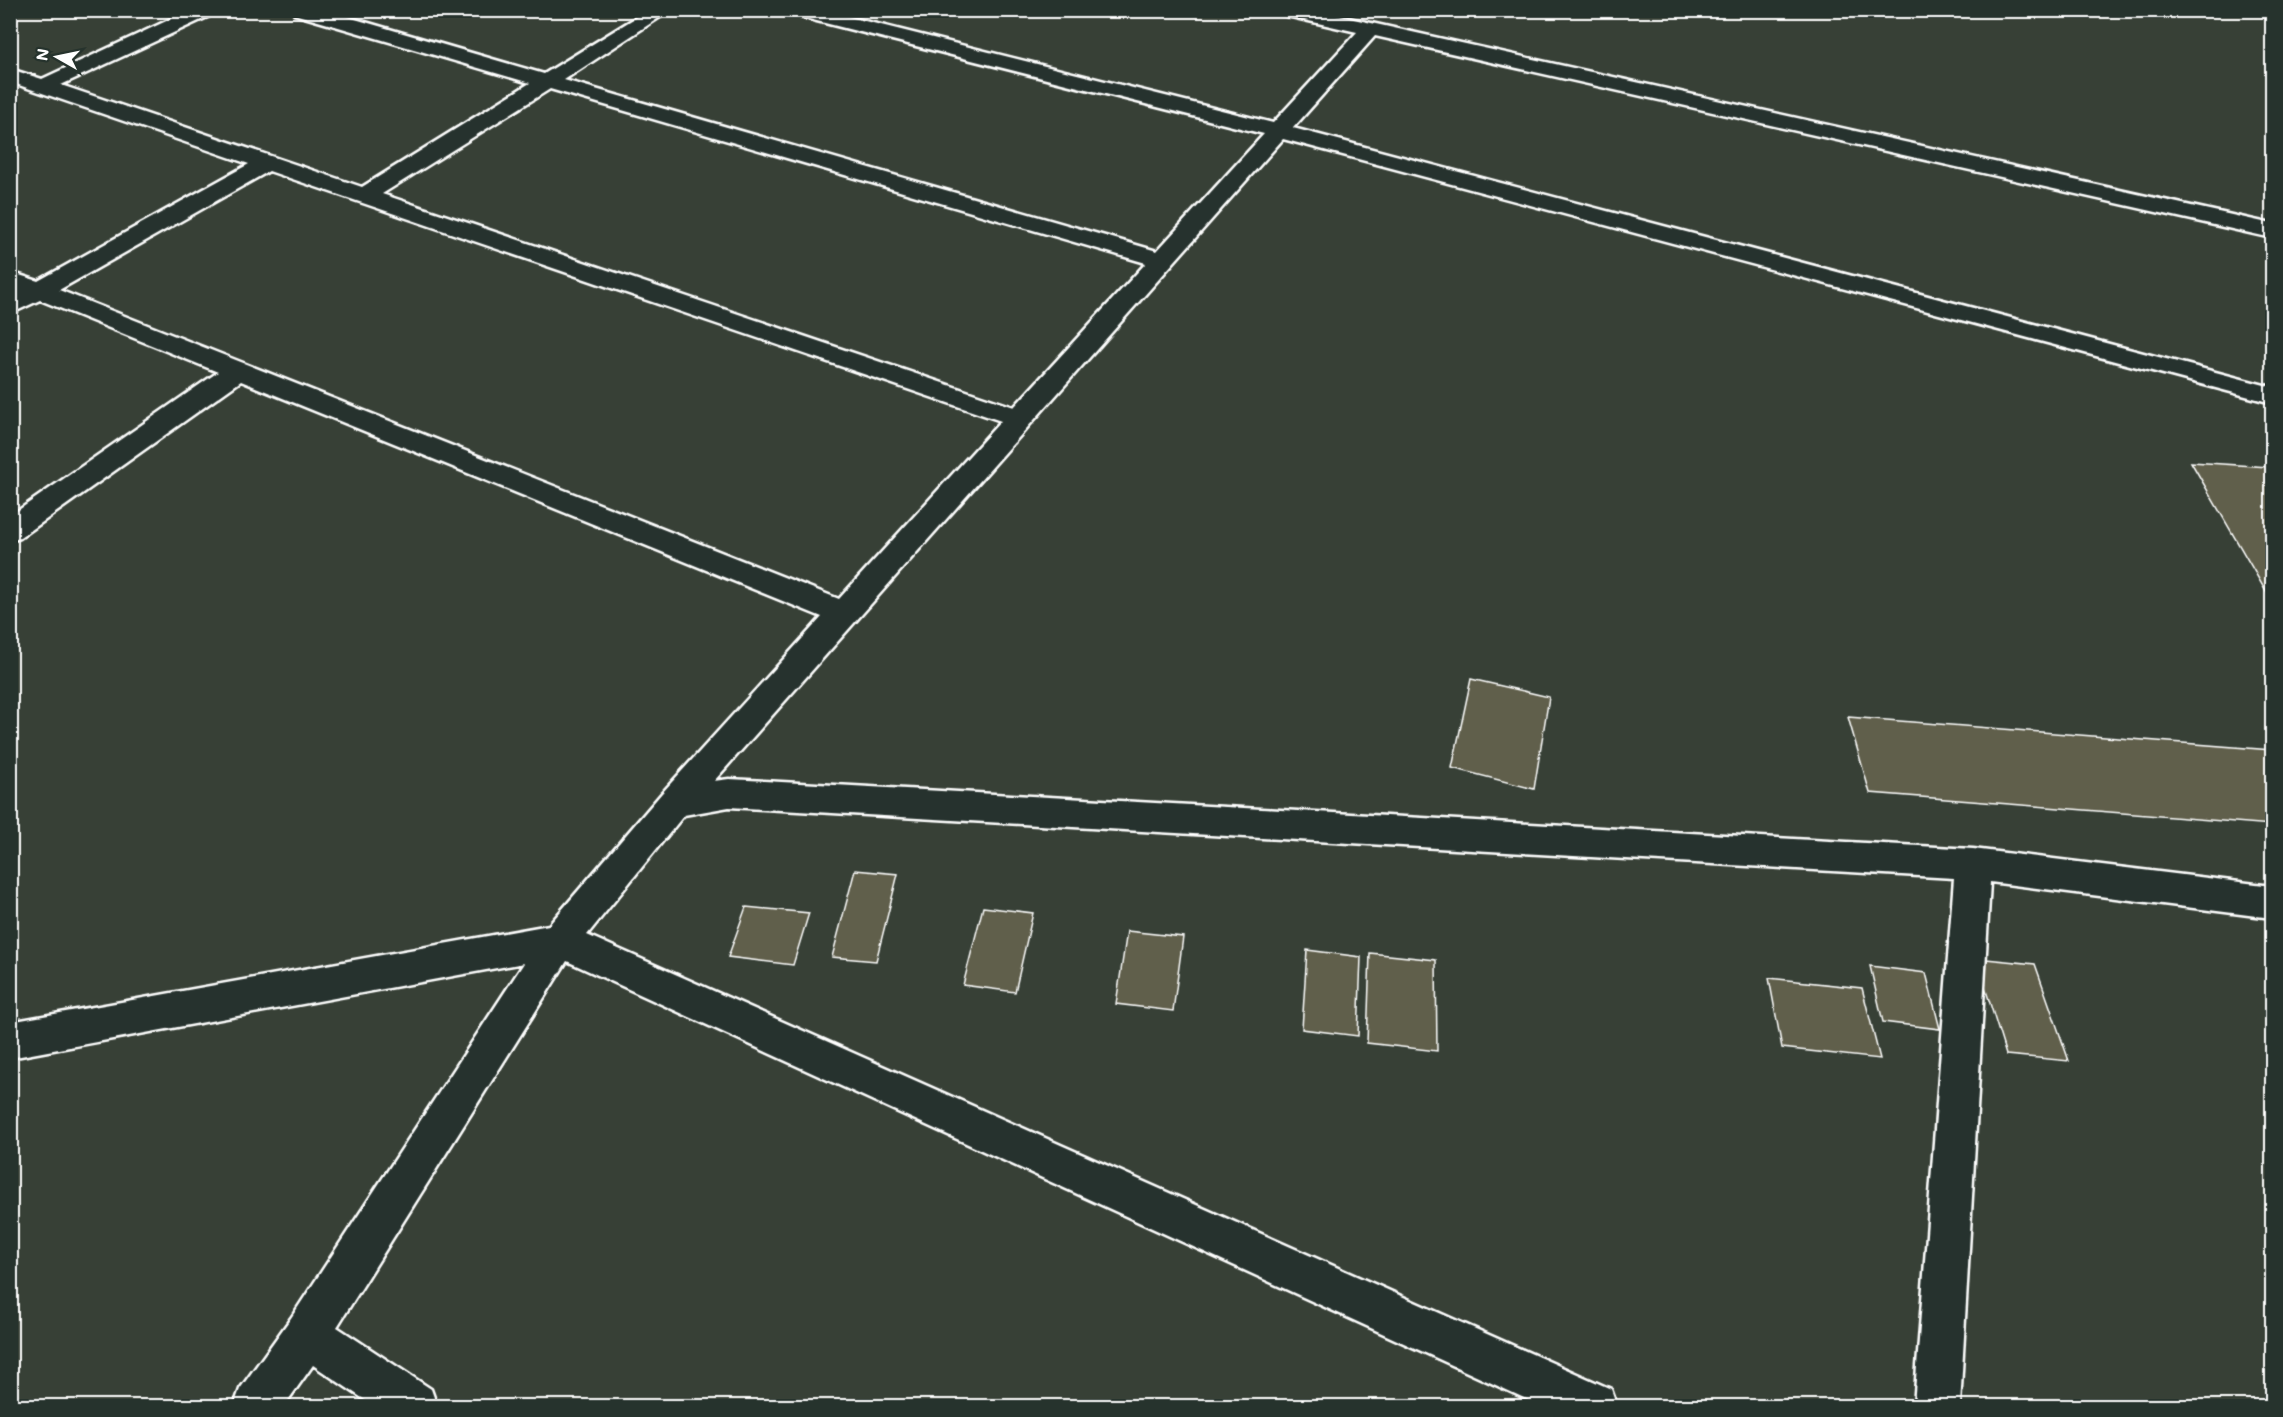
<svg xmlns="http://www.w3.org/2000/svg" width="2283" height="1417" viewBox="0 0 2283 1417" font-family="Mali,sans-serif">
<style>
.building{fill:#605f4b;stroke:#fff;stroke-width:1.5}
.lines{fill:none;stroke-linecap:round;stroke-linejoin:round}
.street-casing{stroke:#fff;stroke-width:5}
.street{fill:#26332d;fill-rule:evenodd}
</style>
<rect width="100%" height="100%" fill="#374036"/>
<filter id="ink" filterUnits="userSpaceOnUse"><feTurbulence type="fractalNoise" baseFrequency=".0167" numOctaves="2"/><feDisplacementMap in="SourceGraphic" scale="12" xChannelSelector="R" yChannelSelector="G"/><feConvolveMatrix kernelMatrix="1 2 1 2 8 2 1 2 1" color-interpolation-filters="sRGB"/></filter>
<g filter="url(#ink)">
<path class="building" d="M2191,462L2269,467L2272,473V602Z
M1471,679L1549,697L1534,789L1452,768Z
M1848,717L2272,750V825L1870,793Z
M855,870L898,874L876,961L832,957Z
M746,907L809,913L793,965L728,957Z
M983,907L1033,913L1015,992L963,985Z
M1127,931L1183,937L1173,1011L1116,1004Z
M1307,950L1361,957L1358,1036L1302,1029Z
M1370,953L1436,960L1437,1051L1367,1043Z
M1976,958L2035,964L2069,1061L2006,1055Z
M1870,966L1926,973L1940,1029L1883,1022Z
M1769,978L1862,988L1880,1059L1782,1048Z"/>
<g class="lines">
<defs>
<path id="street" d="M190,10H216L214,14L61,85L362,187L530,83L294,14L292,10H324L544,74L648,10H671L564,80L1157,251L1264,134L789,14L787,10H821L1273,123L1357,32L1278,14L1276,10H1313L2272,224V238L1375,36L1293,128L2272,387V403L1283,139L714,781L729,779L1973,849L2272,886V918L1990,882L1960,1406H1914L1954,878L729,807L684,815L587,935L1611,1389L1617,1406H1542L567,961L337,1327L431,1389L437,1406H374L313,1365L284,1406H234L240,1389L291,1318L524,963L10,1058V1022L549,925L662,793L822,617L241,381L20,538L10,541V516L218,372L40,300L10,314V296L19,292L10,288V272L38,281L249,164L10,82V69L42,79ZM550,89L1146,263L1014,407L382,194ZM269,171L1001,421L839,599L59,290Z"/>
</defs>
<use href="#street" class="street-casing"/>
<use href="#street" class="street"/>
</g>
</g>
<rect width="2283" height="1417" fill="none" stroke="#26332d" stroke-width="36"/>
<rect x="18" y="18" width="2247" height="1381" fill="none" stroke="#fff" stroke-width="2" filter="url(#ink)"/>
<g transform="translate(57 57) rotate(279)" stroke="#26332d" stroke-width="4.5" paint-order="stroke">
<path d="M0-4.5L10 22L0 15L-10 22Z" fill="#ffffff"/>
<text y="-9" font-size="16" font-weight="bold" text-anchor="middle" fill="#ffffff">N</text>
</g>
</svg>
